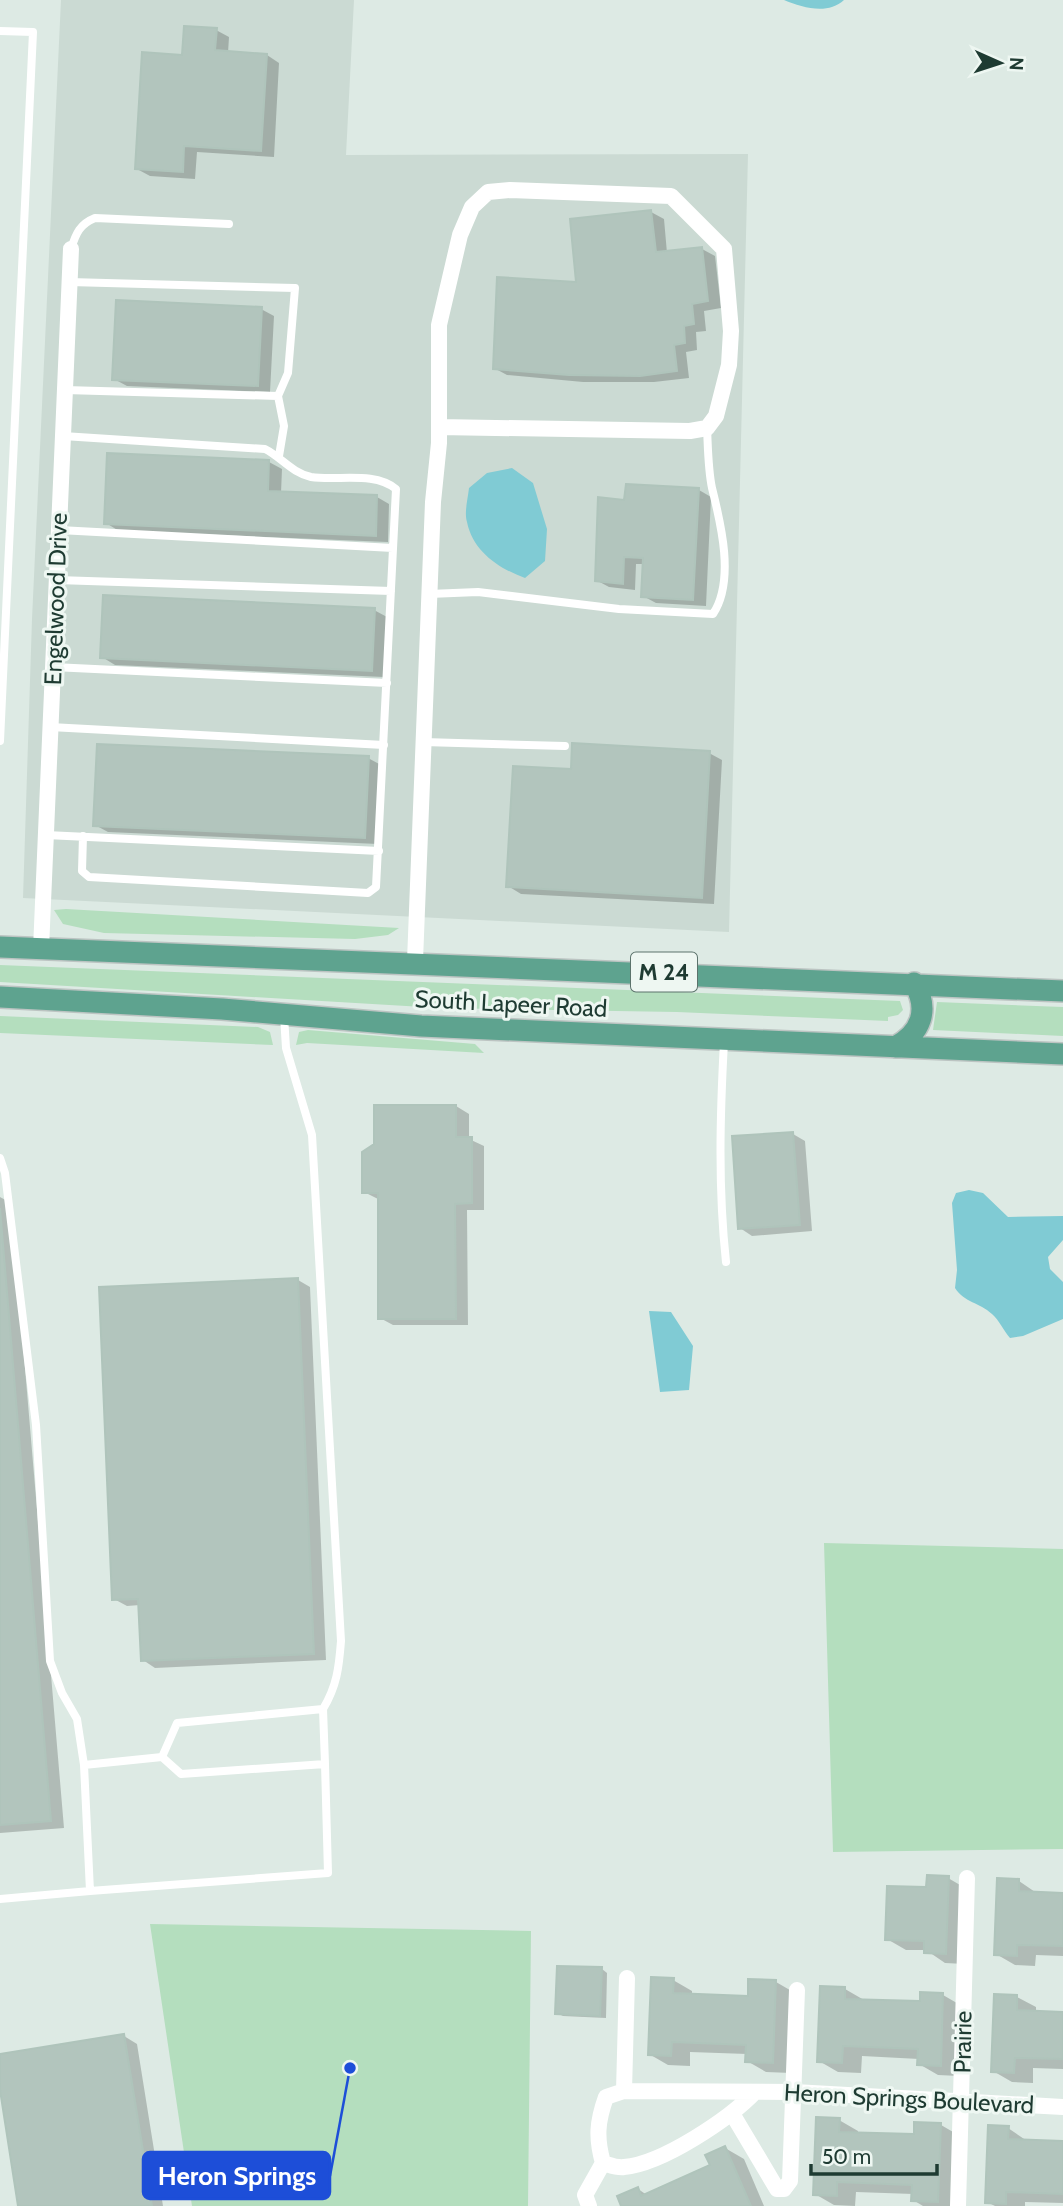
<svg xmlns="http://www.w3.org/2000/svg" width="1063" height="2206" viewBox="0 0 1063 2206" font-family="Cabin,sans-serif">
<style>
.built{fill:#cbdad3}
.green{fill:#b4debe}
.water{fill:#80cbd4}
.shadow{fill:#0003}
.building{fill:#b2c5bd;stroke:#afc4bb;stroke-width:2}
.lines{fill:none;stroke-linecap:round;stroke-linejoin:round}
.primary-casing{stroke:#bcc4c2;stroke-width:24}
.service{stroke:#fff;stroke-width:8}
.minor{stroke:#fff;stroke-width:16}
.primary{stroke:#5ea38f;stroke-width:21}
.labels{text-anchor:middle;stroke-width:6;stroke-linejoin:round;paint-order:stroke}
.shield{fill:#eef7f2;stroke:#5c736c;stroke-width:2}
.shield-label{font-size:23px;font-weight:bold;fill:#1e3b32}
.street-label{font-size:24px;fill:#1e3b32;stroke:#eef7f2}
.leader{fill:none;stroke:#1d4ed8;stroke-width:2.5}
.callout-dot{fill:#1d4ed8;stroke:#eef7f2;stroke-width:2.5}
.callout{fill:#1d4ed8;stroke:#1d4ed8;stroke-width:2.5}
.callout-label{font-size:26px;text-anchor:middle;font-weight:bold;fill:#fff}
</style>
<rect width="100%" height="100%" fill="#ddeae4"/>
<path class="built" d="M61,0H354L346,155L748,154L729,932L23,898L32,619Z"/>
<path class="green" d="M66,909L399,928L388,935L355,939L104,933L63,924L54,910Z
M0,965L900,1001L903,1010L898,1015L888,1017V1021L677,1012L440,1008L0,982Z
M937,1002L1063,1007V1036L933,1030Z
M0,1016L258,1027L270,1032L273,1045L0,1033Z
M308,1030L475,1044L484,1053L307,1043L296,1045L299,1032Z
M824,1543L1063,1549V1849L833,1852Z
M150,1924L531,1931L528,2206H192Z"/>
<path class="water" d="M784,0H844C828,15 803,8 784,0Z
M512,468L533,483L547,529L545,561L525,578C500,569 473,552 467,522C464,512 468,498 469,488L487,473Z
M969,1190L983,1193L1008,1217L1063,1216V1240L1048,1257L1050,1269L1063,1282V1319L1023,1336L1010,1338C1004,1331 999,1320 992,1314C979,1302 965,1303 955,1288L957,1270L952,1203L956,1193Z
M649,1311L671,1312L693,1346L689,1390L660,1392Z"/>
<path class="shadow" d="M216,30L229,37L228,53L267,55L279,63L274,157L197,152L195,179L150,176L137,169L184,57Z
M651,212L664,219L667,253L702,249L715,256L721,308L704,311L706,331L696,332L697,350L686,352L689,378L654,382H583L507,375L494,368Z
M261,309L274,316L270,392L127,386L114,379Z
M109,455L269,462L282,469L281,493L377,497L389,504L388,542L119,531L106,523Z
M699,490L711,497L706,606L656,603L643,596L645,564H636L635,590L609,587L596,580L626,502Z
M374,610L387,617L384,677L115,665L102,657Z
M709,753L722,760L714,904L521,894L508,886L573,771Z
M368,758L381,765L378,844L108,832L95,825Z
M456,1106L469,1114V1139L484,1146V1210H467L468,1325H393L380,1318V1200L364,1192Z
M793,1134L805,1141L812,1231L752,1236L740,1228Z
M0,1197L11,1203L64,1828L0,1833Z
M298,1280L310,1287L326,1660L155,1668L143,1660L140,1605L127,1606L114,1599Z
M948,1878L967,1889L965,1964L945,1963L926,1950H906L887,1939Z
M1019,1881L1038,1894L1063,1895V1956L1036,1955L1035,1966L1015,1965L996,1954Z
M602,1969L607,1973L606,2018L563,2016L557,2013Z
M673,1980L692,1991V1996L749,1998L776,1982L795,1993L791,2073L766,2072L747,2061V2054L690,2052V2066L668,2065L649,2054Z
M845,1989L864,2000L921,2003L943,1995L962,2006L959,2076L938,2075L919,2064V2059L862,2056L861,2073L838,2072L819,2061Z
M1017,1997L1036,2007V2012L1063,2013V2069L1033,2068V2083L1012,2082L993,2071Z
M124,2036L137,2044L163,2206H20L0,2079V2056Z
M839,2120L858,2131V2134L915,2136L941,2125L960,2136L957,2206H923L913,2200V2194L856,2192L855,2206L834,2205L815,2194Z
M1008,2128L1027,2141L1063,2143V2203L1025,2202V2206H995L987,2202Z
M725,2148L744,2159L764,2206H623L638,2189L647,2195L712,2166Z"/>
<path class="building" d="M184,26L217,28L215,50L267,54L261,151L184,146L183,172L135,169L142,52L182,55Z
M651,210L656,252L702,247L708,301L692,304L694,324L684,326L685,343L674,345L677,371L640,376L569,375L493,369L497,277L576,282L570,219Z
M116,300L262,307L258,386L112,380Z
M107,453L269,460L268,491L377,495L376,536L104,524Z
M626,484L699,488L693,600L641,597L643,558L624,557L623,584L595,581L598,497L624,500Z
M103,595L375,608L372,671L100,658Z
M572,743L710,751L702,898L506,887L513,766L571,769Z
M97,744L369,756L365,838L93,826Z
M374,1105H456V1137H472V1203L455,1204L456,1319H378V1193H362V1152L374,1144Z
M793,1132L800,1225L738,1229L732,1136Z
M0,1208L51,1821L0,1825Z
M298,1278L314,1654L141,1661L138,1599L112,1600L99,1287Z
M927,1875L949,1876L946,1954L924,1953V1941L885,1940L887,1886L926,1887Z
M997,1878L1019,1879V1891L1063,1893V1946L1017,1945V1956L994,1955Z
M557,1966L602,1967L600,2016L555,2014Z
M651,1977L674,1978L673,1993L748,1996V1979L776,1980L773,2063L745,2062L746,2045L672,2042L671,2056L648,2055Z
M820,1986L845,1987V1999L920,2001V1992L943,1993L941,2066L917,2065L918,2049L843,2046L842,2063L817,2062Z
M994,1994L1017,1995V2010L1063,2012V2059L1015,2058L1014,2073L991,2072Z
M124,2034L152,2206H18L0,2090V2054Z
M816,2117L840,2118L839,2132L914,2134V2122L941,2123L938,2202L911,2201L912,2185L837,2182V2196L813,2195Z
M988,2125L1009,2126L1008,2139L1063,2141V2194L1006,2192V2204L985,2203Z
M725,2146L751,2206H621L617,2196L638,2187L641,2196L710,2165L705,2155Z"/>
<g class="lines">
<defs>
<path id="primary" d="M0,947L1063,991
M0,997L222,1009L421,1026L1063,1054
M895,1047C921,1033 930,1010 914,983"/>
</defs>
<use href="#primary" class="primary-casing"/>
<path class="service" d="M0,31L33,32L0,741
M71,249C76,233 80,224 95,218L229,224
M65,390L278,396L288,373L295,288L69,282
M278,396L284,426L279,456
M63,436L265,449C281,457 292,473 311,477C338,481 374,471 396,489L376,887L368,893L89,877L82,871L83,836
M59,530L393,548
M57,580L391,591
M429,594L478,592L619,609L713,614C735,581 721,524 712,488C708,469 708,447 707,428
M53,667L387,683
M50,727L384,745
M423,742L565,746
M46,835L379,851
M724,1042C720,1116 718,1187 726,1262
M0,1158L5,1173L36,1425L50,1661L62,1693L77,1719L84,1765L90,1891L0,1899
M162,1757L177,1723L323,1709C337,1686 339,1667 341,1641L312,1135L286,1048L284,1016
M84,1765L162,1757L181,1774L325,1764L323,1709
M90,1891L328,1873L325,1764"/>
<path class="minor" d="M41,949L71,249
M415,961L433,502L439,443V325L460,235L472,207L488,192L510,190L671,196L724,249L731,331L729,365L716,416L707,428L690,431L439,427
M624,2091L627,1978
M755,2092C729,2119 662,2164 624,2167C617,2168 610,2165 603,2163C596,2138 597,2122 606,2097L624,2091L794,2092L1063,2107
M733,2115L777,2189H784L790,2181L797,1990
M589,2206L585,2195L603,2163
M958,2206L967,1878"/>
<use href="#primary" class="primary"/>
</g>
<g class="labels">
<rect class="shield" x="631" y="952.5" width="66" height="39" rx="5"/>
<g class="shield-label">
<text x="664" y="980">M 24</text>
</g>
<g class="street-label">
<text transform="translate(56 599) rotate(-88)" y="8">Engelwood Drive</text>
<text transform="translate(511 1004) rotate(3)" y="8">South Lapeer Road</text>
<text transform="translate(963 2042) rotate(-89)" y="8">Prairie</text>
<text transform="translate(909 2099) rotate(3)" y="8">Heron Springs Boulevard</text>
</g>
</g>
<path class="leader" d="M350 2068L330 2176"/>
<circle class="callout-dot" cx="350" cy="2068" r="7"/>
<rect class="callout" x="143" y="2152" width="187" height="47" rx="7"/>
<g class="callout-label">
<text x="237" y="2185">Heron Springs</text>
</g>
<g transform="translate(1000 63) rotate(93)" stroke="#eef7f2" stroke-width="5" paint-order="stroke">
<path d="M0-5L12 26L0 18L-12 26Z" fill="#1e3b32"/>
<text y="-10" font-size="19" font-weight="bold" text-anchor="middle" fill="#1e3b32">N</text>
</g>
<path d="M811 2164v10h126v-10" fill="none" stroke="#1e3b32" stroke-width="3.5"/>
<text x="822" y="2164" font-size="21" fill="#1e3b32" stroke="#eef7f2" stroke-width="5" paint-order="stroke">50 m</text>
</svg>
